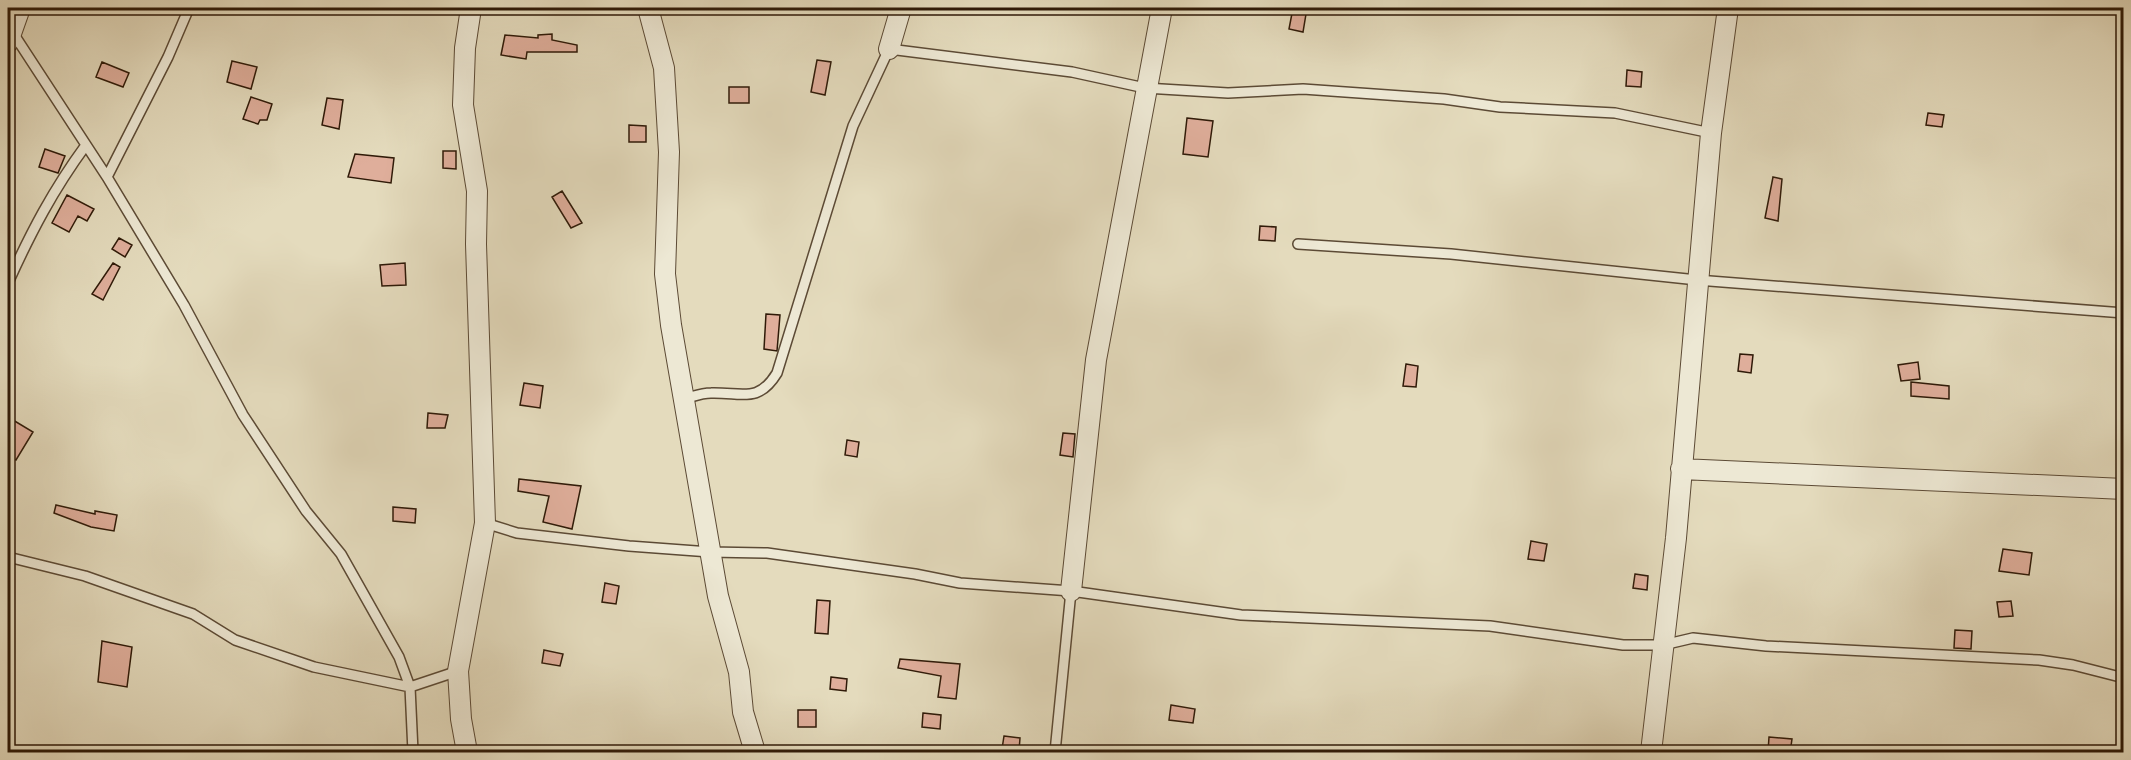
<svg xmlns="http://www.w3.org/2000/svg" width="2131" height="760" viewBox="0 0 2131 760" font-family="'IM FELL Great Primer',serif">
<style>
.building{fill:#dfae9b;stroke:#2f1a08;stroke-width:1.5}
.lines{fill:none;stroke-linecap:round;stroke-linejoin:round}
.lane-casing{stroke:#5c4a35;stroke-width:12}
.street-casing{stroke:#5c4a35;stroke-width:22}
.lane{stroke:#ede8d4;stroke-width:9}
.street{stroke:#ede8d4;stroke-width:20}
</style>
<rect width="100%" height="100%" fill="#e4dbbd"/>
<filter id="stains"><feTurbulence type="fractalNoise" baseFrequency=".00333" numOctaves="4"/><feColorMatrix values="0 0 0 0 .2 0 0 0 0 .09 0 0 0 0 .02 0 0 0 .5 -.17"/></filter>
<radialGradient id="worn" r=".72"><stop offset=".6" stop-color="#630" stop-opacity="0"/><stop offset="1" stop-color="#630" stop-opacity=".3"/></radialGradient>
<path class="building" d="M1293,8H1307L1303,32L1289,29Z
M552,34V40L577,45V52H527L526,59L501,55L505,35L538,38V35Z
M817,60L831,62L825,95L811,92Z
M232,61L257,67L251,89L227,82Z
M102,62L129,73L123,87L96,77Z
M1627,70L1642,72L1641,87L1626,86Z
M729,87H749V103H729Z
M251,97L272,104L267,120H260L258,124L243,119Z
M327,98L343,100L339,129L322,125Z
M1928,113L1944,115L1942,127L1926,125Z
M1187,118L1213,121L1208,157L1183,154Z
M629,125L646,126V142H629Z
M45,149L65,156L58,173L39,167Z
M443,151H456V169L443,168Z
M355,154L394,158L391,183L348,177Z
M1773,177L1782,179L1778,221L1765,218Z
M562,191L582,223L571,228L552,197Z
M67,195L94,209L87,221L78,216L69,232L52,223Z
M1260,226L1276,227L1275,241L1259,240Z
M119,238L132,245L125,257L112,249Z
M113,263L120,267L103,300L92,294Z
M405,263L406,285L382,286L380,265Z
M766,314L780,315L777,351L764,349Z
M1740,354L1753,355L1751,373L1738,371Z
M1918,362L1920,379L1901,381L1898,365Z
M1406,364L1418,366L1416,387L1403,386Z
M1911,382L1949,386V399L1911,396Z
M524,383L543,386L540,408L520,405Z
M428,413L448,415L445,428H427Z
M8,417L33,432L16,460L8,456Z
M1063,433L1075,434L1073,457L1060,455Z
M847,440L859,442L857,457L845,455Z
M519,479L581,486L572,529L543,522L549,496L518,491Z
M56,505L95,514V511L117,515L114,531L91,527L54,513Z
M393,507L416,509L415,523L393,521Z
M1531,541L1547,544L1544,561L1528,559Z
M2003,549L2032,553L2029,575L1999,571Z
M1635,574L1648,576L1647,590L1633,588Z
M605,583L619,586L616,604L602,602Z
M817,600L830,601L828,634L815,633Z
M2011,601L2013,616L1999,617L1997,602Z
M1955,630L1972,631L1971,649L1954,648Z
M102,641L132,647L127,687L98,682Z
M544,650L563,654L560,666L542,663Z
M900,659L960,664L956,699L938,697L941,676L898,668Z
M831,677L847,679L846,691L830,689Z
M1171,705L1195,709L1193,723L1169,720Z
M798,710H816V727H798Z
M923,713L941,715L940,729L922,727Z
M1004,736L1020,738L1019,751L1002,749Z
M1769,737L1792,739L1790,753L1768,752Z"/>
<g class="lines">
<defs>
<path id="lane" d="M13,33L107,177L184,305L243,415L306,511L341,554L399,657L410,687L413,752
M107,177L168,57L189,8
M1298,244L1451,254L1697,280L2124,313
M8,283C31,232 53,190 86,145
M683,399C692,397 701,393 711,393C742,392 758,404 777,373L853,126L889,49L1072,72L1145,88L1228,93L1303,89L1444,99L1500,107L1615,113L1711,133
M485,523L517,533L629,546L710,552L767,553L915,574L960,583L1071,591L1241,615L1490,626L1623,645H1663L1693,638L1766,646L2039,660L2073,665L2124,678
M8,557L85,576L193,614L235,640L314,667L410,687L458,671
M1055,752L1071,591"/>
<path id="street" d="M648,8L664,68L669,152L665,274L671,325L718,596L739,672L743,712L755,752
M8,42L20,8
M889,49L901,8
M1681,469L2124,489
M1071,591L1096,360L1162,8
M467,752L461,719L458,671L485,523L476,244L477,191L463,105L465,48L471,8
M1651,752L1676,538L1711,133L1728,8"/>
</defs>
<use href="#lane" class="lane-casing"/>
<use href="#street" class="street-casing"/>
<use href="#lane" class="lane"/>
<use href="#street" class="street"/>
</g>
<rect width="2131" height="760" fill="none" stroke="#e4dbbd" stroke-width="30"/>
<rect x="9" y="9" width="2113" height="742" fill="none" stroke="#2f1a08" stroke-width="3"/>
<rect x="15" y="15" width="2101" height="730" fill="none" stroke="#2f1a08" stroke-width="1.5"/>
<rect width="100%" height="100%" filter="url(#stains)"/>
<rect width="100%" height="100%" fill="url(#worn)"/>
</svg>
